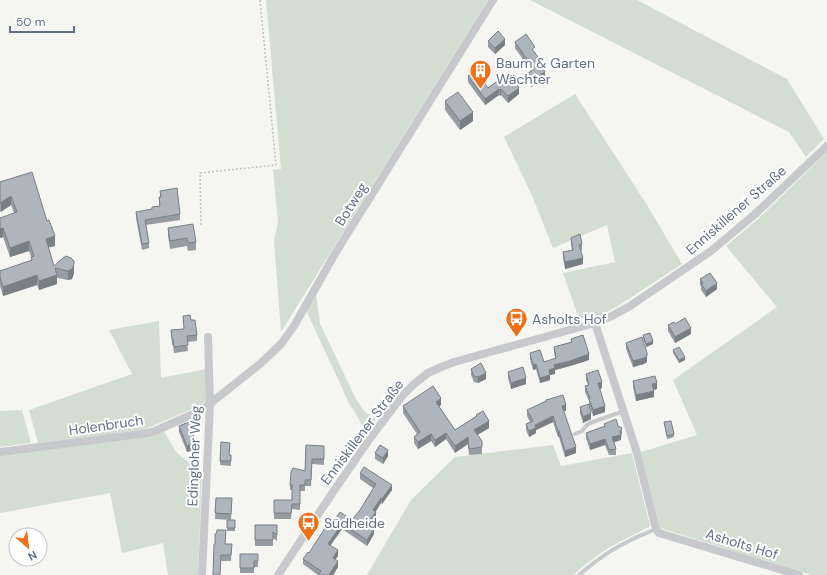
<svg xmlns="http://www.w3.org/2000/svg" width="827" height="575" viewBox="0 0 827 575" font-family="'DM Sans',sans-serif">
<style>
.green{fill:#d4ddd2}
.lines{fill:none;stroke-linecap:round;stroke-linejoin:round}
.path{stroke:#bebfc2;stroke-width:1.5;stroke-dasharray:2 2;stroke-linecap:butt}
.service{stroke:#c7c9cd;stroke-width:4}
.minor{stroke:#c7c9cd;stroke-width:8}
.wall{fill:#969ca2}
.shaded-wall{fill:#7a7f84}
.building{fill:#afb5bc;stroke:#7a7f84}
.labels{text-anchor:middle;stroke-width:4;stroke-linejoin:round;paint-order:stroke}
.poi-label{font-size:14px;fill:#626f84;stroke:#fff;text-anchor:start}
.street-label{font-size:14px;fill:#626f84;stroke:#fff}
</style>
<rect width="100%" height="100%" fill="#f5f5f1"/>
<path class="green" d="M266,0H488L281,332L274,240L278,222L273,170L281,169Z
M530,0H637L787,79L824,139L806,157L789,132Z
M575,94L647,205L682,264L618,306L599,316L586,319L580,317L577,313L563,273L615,262L607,225L553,248L531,193L504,137Z
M827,152V575H812L660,528L641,452L697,435L673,380L777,307L726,246L757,220Z
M316,294L320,324L357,401L365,412L376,419L366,432L348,401L306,310Z
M159,321L161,378L206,369V401L201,405L146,429L38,443L29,410L132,374L109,330Z
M22,410L31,443L0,447V411Z
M163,430L177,453L202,472L198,575H168L163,543L122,553L110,493L0,513V455Z
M553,445L561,466L632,453L650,526C639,533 626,538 614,545C599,553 586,564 573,575H367L411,500L455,457Z"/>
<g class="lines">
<path class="path" d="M201,225L200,173L276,165L260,0"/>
<path class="service" d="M575,434L582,431L587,425L590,423L624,411
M579,575C595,561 613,548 633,539C640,535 648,533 656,529"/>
<path class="minor" d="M595,323L637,453L656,529L659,533L799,575
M0,452L148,433L155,431L202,410L260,364L281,344L294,326L336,252L493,0
M202,575L210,404L208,337
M278,575L331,495L371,437L402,396L414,384L428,373L439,368L454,362L595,323L610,317L630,306L711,251L754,215L827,146"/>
</g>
<path class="wall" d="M488,41L505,45L495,54L488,47Z
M515,42L535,52L545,78L531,87L527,80V74L531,71L515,48Z
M468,76L488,88L504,76L519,94L508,103L501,95L500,96L499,95L485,105L468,82Z
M445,101L473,121L460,130L445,110Z
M0,182L55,246L48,247L54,266L74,273L72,279L68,280L57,278V284L39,290L37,285L3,296L0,286V271L31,261V257L29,251L10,257L3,237L0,238V218L14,213L11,205L0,212Z
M160,191L180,214V220L146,225L149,243V248L142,250L136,218V212L152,209L159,206V197H160Z
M168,228L196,242V250L188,251L187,246L170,249L168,236Z
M571,238L582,244V250L581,251L583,264L565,269L563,258V252L572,250L571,244Z
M700,279L717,289L706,297L701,290V286L700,285Z
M183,316L191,320L197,335V341L187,342L188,351L174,353L173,345H172L171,330L184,329Z
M675,324L691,334L675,343L668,331V325Z
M643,335L653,344L646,347L643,338Z
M571,339L589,360L570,366L555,370V374L550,375V380L540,383L536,369L533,370L530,359V353L544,362L555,358L554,352V347L571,342Z
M626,343L647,353V362L644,364L633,367L626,349Z
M673,350L685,360L679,363L673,353Z
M471,369L486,379L478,383L474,382L471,375Z
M508,372L526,384L511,389L508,378Z
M586,374L602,388L600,389L605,412L593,416L589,404V401L585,392V386L588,385L586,380Z
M633,381L657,389L654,390V397L636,401L633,387Z
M441,405L439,406L455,430L476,416V415L489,428L477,435L482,447V454L469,455L468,444L455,453L446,439L435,447L431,441L418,449L414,443V437L417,434L403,413V406Z
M580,407L591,419L583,423L580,413Z
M527,410L566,411H564L576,453L565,457L559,437H558L553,422L536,430V433L529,437L526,430V424L530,422L527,416Z
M664,422L674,434V437L667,439Z
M604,424L618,426L622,433L621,435V440L614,442L616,449V455H609L605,445L590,450L586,438V433L604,427Z
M179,426L196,449L187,452L179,432Z
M221,442L229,455H231V466L220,465Z
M306,445L324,451V465L312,464L311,486H305V491H300V510L292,509L291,519H274V500H292V490H290V485L305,471Z
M375,453L388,456L383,464L375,459Z
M360,473L392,490L382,504L381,503L375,512L376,517L370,526L374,534L367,546L342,529L330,545L338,556L335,559L338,567L333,575H318L303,564V559L309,553L330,527L352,520L360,510L373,488L360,479Z
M216,498H232L231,520L215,519Z
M227,520H235V531H227Z
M255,525H277V541L273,538V546H255Z
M215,544H232L231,561H221Z
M240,554H258V567H254V573H240Z"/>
<path class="shaded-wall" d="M505,39V45L495,54V48Z
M545,72V78L531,87V81Z
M519,88V94L508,103V96Z
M499,89V95L485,105V99Z
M501,89V95L500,96V90Z
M473,112V121L460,130V121Z
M11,196V205L1,212V203Z
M3,228V237L0,238V229Z
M55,236V246L46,248V239Z
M29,241V251L10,257V248Z
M583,258V264L565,269V262Z
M74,264V273L72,279L68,280V271Z
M37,275V285L3,296V287Z
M57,275V284L39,290V281Z
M717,283V289L706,297V291Z
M691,328V334L675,343V337Z
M653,341V344L646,347V344Z
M589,354V360L570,366L555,370V374L550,375V380L540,383V378L554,365Z
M647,356V362L644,364L633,367V361Z
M685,357V360L679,363V360Z
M536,364V369L533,370V365Z
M486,373V379L478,383V377Z
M526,378V384L511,389V383Z
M602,382V388L598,389V383Z
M657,383V389L652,390V384Z
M654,391V397L636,401V395Z
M441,398V405L436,408V402Z
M566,405V411H562V406Z
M605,406V412L593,416V410Z
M591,413V419L583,423V417Z
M553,416V422L536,430V433L529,437V431L535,425Z
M489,421V428L474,437V430Z
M622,428L621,440L612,443V437L620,432Z
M558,431H559V437H558Z
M446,433V439L435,447V440Z
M431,434V441L418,449V442Z
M468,437V444L455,453V446Z
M605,439V445L590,450V444Z
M196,443V449L187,452V446Z
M576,447V453L565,457V451Z
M388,450V456L383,464V458Z
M392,485V490L382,504V499Z
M381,498V503L373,516V510Z
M376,512V517L367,529V524Z
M342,524V529L328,549V544Z
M374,529V534L367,546V540Z
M338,550V556L333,563V558Z
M338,561V567L333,575H329Z"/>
<path class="building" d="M498,31L505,39L495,48L488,41Z
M526,34L535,47L532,49L538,57L537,59L545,72L531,81L527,74L534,69L515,42Z
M476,71L488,88L504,76L506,78L510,75L519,88L508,96L501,89L500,90L499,89L485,99L468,76Z
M458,92L473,112L460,121L445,101Z
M32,172L47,221L49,220L55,236L46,239L54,266L63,258L66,256L71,258L74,261V264L72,269L68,271L55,268L57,275L39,281L37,275L3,287L0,277V271L32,260L31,257L34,256L29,241L10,248L3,228L0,229V218L17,212L11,196L0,203V182Z
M177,188L180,214L145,220L149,243L142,244L136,212L152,209V207L160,206L159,197H161L160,191Z
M193,224L196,242L188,243L187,238L170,241L168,228Z
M580,234L582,244L579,245L583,258L565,262L563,252L573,250L571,238Z
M710,273L717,283L706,291L701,284L703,283L700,279Z
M190,315L191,320H195L197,335L187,336L188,345L174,347L173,339H172L171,330L184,329L183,316Z
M685,318L691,328L675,337L668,325L674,322L675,324Z
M650,333L653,341L646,344L643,335Z
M583,335L589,354L570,361L554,365L555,368L549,370L550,375L540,378L536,364L533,365L530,353L540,350L544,362L556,358L554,347L572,342L571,339Z
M642,337L647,353V356L644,358L633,361L626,343Z
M679,347L685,357L679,360L673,350Z
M481,363L486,373L478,377L474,376L471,369Z
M523,367L526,378L511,383L508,372Z
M598,370L602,382L598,383L605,406L593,410L589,399L590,398L585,386L589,385L586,374Z
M655,376L657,383L652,384L654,391L636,395L633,381Z
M433,386L441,398L436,402L455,430L477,416L476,415L483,411L489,421L474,430L482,441V447L469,449L468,437L455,446L446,433L435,440L431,434L418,442L414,437L420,432L403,406Z
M563,395L566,405L562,406L576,447L565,451L559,431H558L553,416L535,425L536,428L529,431L526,424L533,421L527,410L546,401V400Z
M589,404L591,413L583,417L580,407Z
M616,419L618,426L622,428L620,432L621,435L612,437L616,449L609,450L605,439L590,444L586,433L605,426L604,424Z
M671,421L674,434L667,436L664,422Z
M189,422L196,443L187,446L179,426Z
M221,442L230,443L229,455H231V461H220Z
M306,445L324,446V459H312L311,480H305V485H300V504H292L291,513H274V500H292V485H290L291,472L293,468L305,471Z
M380,445L388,450L383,458L375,453Z
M364,467L392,485L382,499L381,498L373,510L376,512L367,524L374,529L367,540L342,524L328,544L338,550L333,558L338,561L329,575H318L321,571L303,559L308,552L309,553L327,525L330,527L340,512L352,520L360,510L376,484L360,473Z
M216,498H232L231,514L215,513Z
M227,520H235V528H227Z
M255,525H277V535L273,532V540H255Z
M217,530H226L225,544H232L231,555H221L220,575H213L214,544H215V534H216Z
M240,554H258V561H254V568H240Z"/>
<defs>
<symbol id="building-pin" viewBox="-11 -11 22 30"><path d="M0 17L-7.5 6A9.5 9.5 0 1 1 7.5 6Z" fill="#ee7119" stroke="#fff"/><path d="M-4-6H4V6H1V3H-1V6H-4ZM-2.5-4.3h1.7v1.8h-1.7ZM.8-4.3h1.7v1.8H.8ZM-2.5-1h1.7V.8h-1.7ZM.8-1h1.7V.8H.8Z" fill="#fff"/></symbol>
<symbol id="bus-pin" viewBox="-11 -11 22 30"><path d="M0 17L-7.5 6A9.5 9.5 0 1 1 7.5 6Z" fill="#ee7119" stroke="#fff"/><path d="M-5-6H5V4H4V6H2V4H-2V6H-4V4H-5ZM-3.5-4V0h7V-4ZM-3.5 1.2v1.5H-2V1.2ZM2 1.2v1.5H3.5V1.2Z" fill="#fff"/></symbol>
</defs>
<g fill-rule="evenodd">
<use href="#building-pin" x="468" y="58" width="25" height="34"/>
<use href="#bus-pin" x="504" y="306" width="25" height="34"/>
<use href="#bus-pin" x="296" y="510" width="25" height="34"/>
</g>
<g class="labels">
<g class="poi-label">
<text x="496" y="68">Baum &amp; Garten<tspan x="496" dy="16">Wächter</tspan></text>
<text x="532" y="324">Asholts Hof</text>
<text x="324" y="528">Südheide</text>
</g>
<g class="street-label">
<text transform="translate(351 204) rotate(-58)" y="5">Botweg</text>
<text transform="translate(736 210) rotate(-41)" y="5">Enniskillener Straße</text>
<text transform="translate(106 425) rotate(-8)" y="5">Holenbruch</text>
<text transform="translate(362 432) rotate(-53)" y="5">Enniskillener Straße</text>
<text transform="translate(194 456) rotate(-88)" y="5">Edingloher Weg</text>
<text transform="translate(742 544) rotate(17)" y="5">Asholts Hof</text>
</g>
</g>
<g transform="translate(28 547) rotate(152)"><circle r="19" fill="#ffffff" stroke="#c0c5ce"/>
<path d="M0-3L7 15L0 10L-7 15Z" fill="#ee7119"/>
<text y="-6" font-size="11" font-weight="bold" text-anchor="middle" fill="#626f84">N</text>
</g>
<path d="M10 26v6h64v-6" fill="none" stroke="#626f84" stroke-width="2"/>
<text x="16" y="26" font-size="12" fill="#626f84" stroke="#ffffff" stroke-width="3" paint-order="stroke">50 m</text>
</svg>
